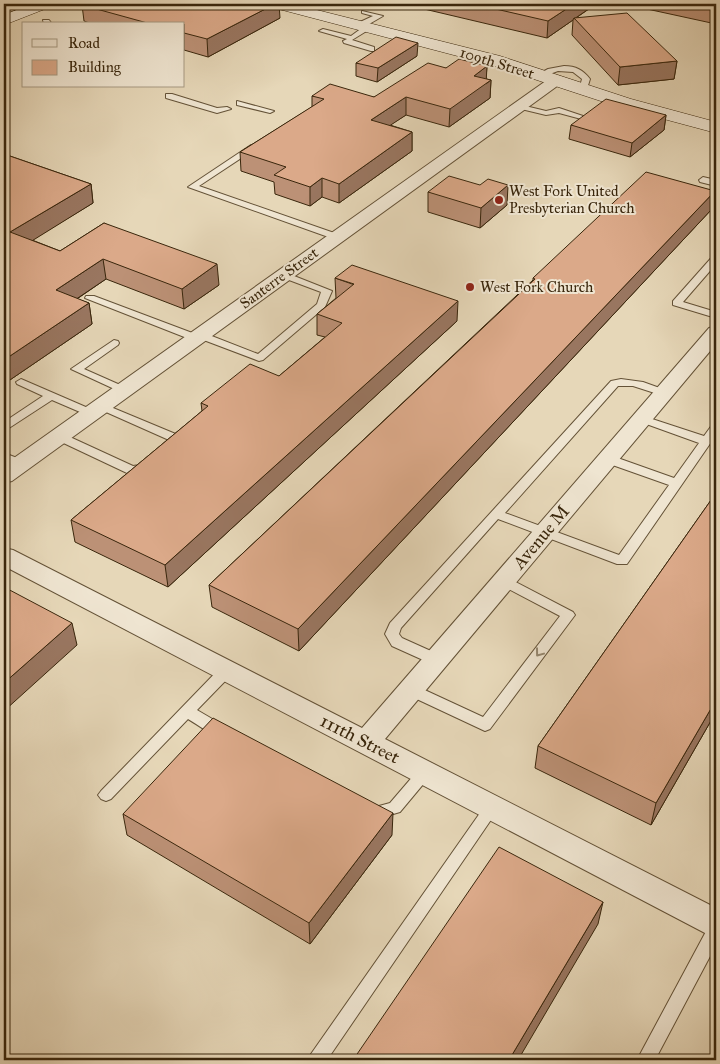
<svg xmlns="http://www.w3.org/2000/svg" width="720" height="1064" viewBox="0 0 720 1064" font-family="'IM FELL Great Primer',serif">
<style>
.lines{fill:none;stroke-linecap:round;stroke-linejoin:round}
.lane-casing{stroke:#645237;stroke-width:2}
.street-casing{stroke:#645237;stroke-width:2}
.secondary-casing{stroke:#39260c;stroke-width:1}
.lane{fill:#efe5d1;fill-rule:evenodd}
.street{fill:#efe5d1;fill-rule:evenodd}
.secondary{fill:#efe5d1;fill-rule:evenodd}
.wall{fill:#bc9176;stroke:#39260c}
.shaded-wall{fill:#997660;stroke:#39260c}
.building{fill:#dba989;stroke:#39260c}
.oneway{stroke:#94866e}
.poi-dot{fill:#8f2418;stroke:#efe5d1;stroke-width:2}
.labels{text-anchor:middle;stroke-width:4;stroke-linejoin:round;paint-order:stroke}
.far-street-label{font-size:15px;fill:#39260c;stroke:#efe5d1}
.far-poi-label{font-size:15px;fill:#39260c;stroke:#efe5d1;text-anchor:start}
.street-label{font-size:18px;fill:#39260c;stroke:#efe5d1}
</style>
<rect width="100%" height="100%" fill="#e6d7b8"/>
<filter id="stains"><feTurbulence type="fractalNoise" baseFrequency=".004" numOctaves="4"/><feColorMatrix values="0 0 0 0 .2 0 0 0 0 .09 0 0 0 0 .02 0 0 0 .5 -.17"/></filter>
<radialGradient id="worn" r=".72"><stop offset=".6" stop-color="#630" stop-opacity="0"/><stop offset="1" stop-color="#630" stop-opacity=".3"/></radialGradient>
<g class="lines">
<defs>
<path id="lane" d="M362,11L383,16L364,27H358V23L373,16L362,13Z
M43,20H49L52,24H44Z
M366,25L373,27L352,40L374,47V51H371L344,43L343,41L347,39L319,31L323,29L351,36Z
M564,66C576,66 583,70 590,79L586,92L579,90L582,79L573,72L558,71L539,78L535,76L548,69Z
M166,94H172L217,108L227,107L231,109L217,113L166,98Z
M237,101L274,111L270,113L237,105Z
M517,104L546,111L559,108L589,118L585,120L559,113L546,115L517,108Z
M251,145L258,147L199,186L340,235V239H334L188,187Z
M703,177L716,180V186L700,182L699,180Z
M716,255V264L683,302L716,312V318L673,305V301L713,256Z
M284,272L332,291L325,307L263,360L259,361L201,339L192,340L85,298L86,296H94L195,334L200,332L204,333L258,354L317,304L321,292L281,277V273Z
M114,340L118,341L119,343L118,345L84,369L127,388L129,390L123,393L71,369Z
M21,379L95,411L97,413L95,415H87L52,400L9,428L4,429V422L43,396L17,384L16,382Z
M621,379L643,382L668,391L670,393L664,396L633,386H618L505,513L619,555L669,485L604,462L602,459L604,456H612L674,478L699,443L638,421L636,419L638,417H646L704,436L712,425L716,424V435L627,564H617L498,519L401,628L399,634L402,638L442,656L444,660L442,664L437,665L432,664L392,646L385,634L390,623L611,381Z
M101,403L178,435L181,443L173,451H165L163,448L169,442V440L97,408L95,406Z
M59,432L133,466L146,464L152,468L150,471L137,474L127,473L55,439L53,436L55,433Z
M4,453L25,461L27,464L21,468L4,461Z
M504,576L573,612L575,615L490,729L485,731L406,694L404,690L406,686L411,685L416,686L483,717L560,616L499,584L497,581L499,578Z
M227,665L232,666L234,670L232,674L197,710L226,727L228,731L226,735C214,739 199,725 188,719L111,799L106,801L101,799L98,795L101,791L222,666Z
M425,766L430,768L433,772L430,776L400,812L373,820L368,819L365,814L368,809L390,803L420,768Z
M492,801L497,803L500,807L497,811L327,1060H308L311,1054L487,803Z
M716,922V945L655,1060H637L710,924Z"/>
<path id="street" d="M555,77L560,78L562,81L560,84L12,481L4,483V465L550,78Z
M716,326V344L385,739L716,908V937L705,933L4,566V548L13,550L362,728L709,328Z"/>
<path id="secondary" d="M32,4H53L50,7L4,25V15Z
M268,4H293L500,56L631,99L716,122V133L619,107L488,64L271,7Z"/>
</defs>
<use href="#lane" class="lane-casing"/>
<use href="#street" class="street-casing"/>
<use href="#secondary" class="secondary-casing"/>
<use href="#lane" class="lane"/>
<use href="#street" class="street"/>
<use href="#secondary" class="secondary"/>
</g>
<path class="wall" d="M403,4H596L576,18L677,61L674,79L618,85L572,35L573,20L547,38Z
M624,4H716V24Z
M82,5L280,18L208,57L184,50V24H92L84,21Z
M417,56L377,82L356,76V63Z
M487,66L486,79L491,80L490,98L449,127L406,115L390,125L412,132V151L339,203L322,197L310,206L275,194L274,182L241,171L240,152L312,107V96L374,97L446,68Z
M666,115L664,130L630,157L569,139L571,125Z
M4,154L91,184L93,203L32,240L60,251L104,223L219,285L184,309L106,279L77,299L89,303L92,324L4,384Z
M715,191L711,210L299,651L212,607L209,585L533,280V278Z
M428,192L507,205L480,228L428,212Z
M335,278L457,321L168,587L75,542L71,520L202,411L201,403L279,376L325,337L317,335V314L336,298Z
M716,493V712L651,825L535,768L538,746Z
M123,814L392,835L310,944L127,835Z"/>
<path class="shaded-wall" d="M275,4H279L280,18L208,57L207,39Z
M574,4H596L574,19V18L573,20L547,38L548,21Z
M418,43L417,56L377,82L378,68Z
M677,61L674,79L618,85L620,67Z
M487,66L486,84L491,80L490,98L449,127L450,109L474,76Z
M406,97V115L371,138V120Z
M666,115L664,130L630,157L632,143Z
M412,132V151L339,203V184Z
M322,178V197L310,206V187Z
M91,184L93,203L14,252L10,232Z
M508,185L507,205L480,228L481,208Z
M715,191L711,210L299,651L298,629Z
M103,259L106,279L60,310L56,290Z
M217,264L219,285L184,309L182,289Z
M458,301L457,321L168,587L165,565Z
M89,303L92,324L4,384V360Z
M72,623L77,645L4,711V683Z
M716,700V712L651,825L656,803Z
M393,813L392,835L310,944L309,923Z
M603,902L598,924L518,1060H509Z"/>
<path class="building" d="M83,4H275L207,39L184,33V24H151L82,5Z
M474,4H574L548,21Z
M702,4H716V7Z
M627,13L677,61L620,67L574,18Z
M396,37L418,43L378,68L356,63Z
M459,59L487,66L474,76L491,80L450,109L406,97L371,120L412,132L339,184L322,178L310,187L274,175L286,167L240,152L324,99L312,96L330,84L374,97L428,63L446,68Z
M606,99L666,115L632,143L571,125Z
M4,154L91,184L10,232L60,251L104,223L217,264L182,289L103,259L56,290L89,303L4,360Z
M646,172L715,191L298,629L209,585L535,279L533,278Z
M449,176L480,185L488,179L508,185L481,208L428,192Z
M352,265L458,301L165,565L71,520L208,406L201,403L250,364L279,376L342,323L317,314L354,284L335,278Z
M716,493V700L656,803L538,746Z
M4,587L72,623L4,683Z
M213,718L393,813L309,923L123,814Z
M499,847L603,902L509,1060H353Z"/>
<defs><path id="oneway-chevron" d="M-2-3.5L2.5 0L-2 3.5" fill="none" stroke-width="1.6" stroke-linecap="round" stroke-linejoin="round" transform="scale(1.25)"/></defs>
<use class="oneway" href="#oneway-chevron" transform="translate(539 653) rotate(127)"/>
<g class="poi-dot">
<circle cx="499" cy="200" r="5"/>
<circle cx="470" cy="287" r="5"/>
</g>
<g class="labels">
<g class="far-street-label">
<text transform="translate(497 63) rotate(17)" y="5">109th Street</text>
<text transform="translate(279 278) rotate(-36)" y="5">Santerre Street</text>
</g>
<g class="far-poi-label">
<text x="509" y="196">West Fork United<tspan x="509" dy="17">Presbyterian Church</tspan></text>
<text x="480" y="292">West Fork Church</text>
</g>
<g class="street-label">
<text transform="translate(541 537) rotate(-50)" y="6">Avenue M</text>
<text transform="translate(360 739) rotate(27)" y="6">111th Street</text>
</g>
</g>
<rect width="720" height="1064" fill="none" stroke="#e6d7b8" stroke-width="20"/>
<rect x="5" y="5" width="710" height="1054" fill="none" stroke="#39260c" stroke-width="2.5"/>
<rect x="10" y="10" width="700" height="1044" fill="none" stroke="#39260c"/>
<rect x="22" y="22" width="162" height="65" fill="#efe5d1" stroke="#a69982"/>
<rect x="32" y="39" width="25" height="8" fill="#efe5d1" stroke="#a69982"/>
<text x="68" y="48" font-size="15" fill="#39260c">Road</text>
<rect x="32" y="60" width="25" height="15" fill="#dba989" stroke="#a69982"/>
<text x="68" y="72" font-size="15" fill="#39260c">Building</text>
<rect width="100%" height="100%" filter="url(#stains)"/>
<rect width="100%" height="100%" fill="url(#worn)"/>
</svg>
